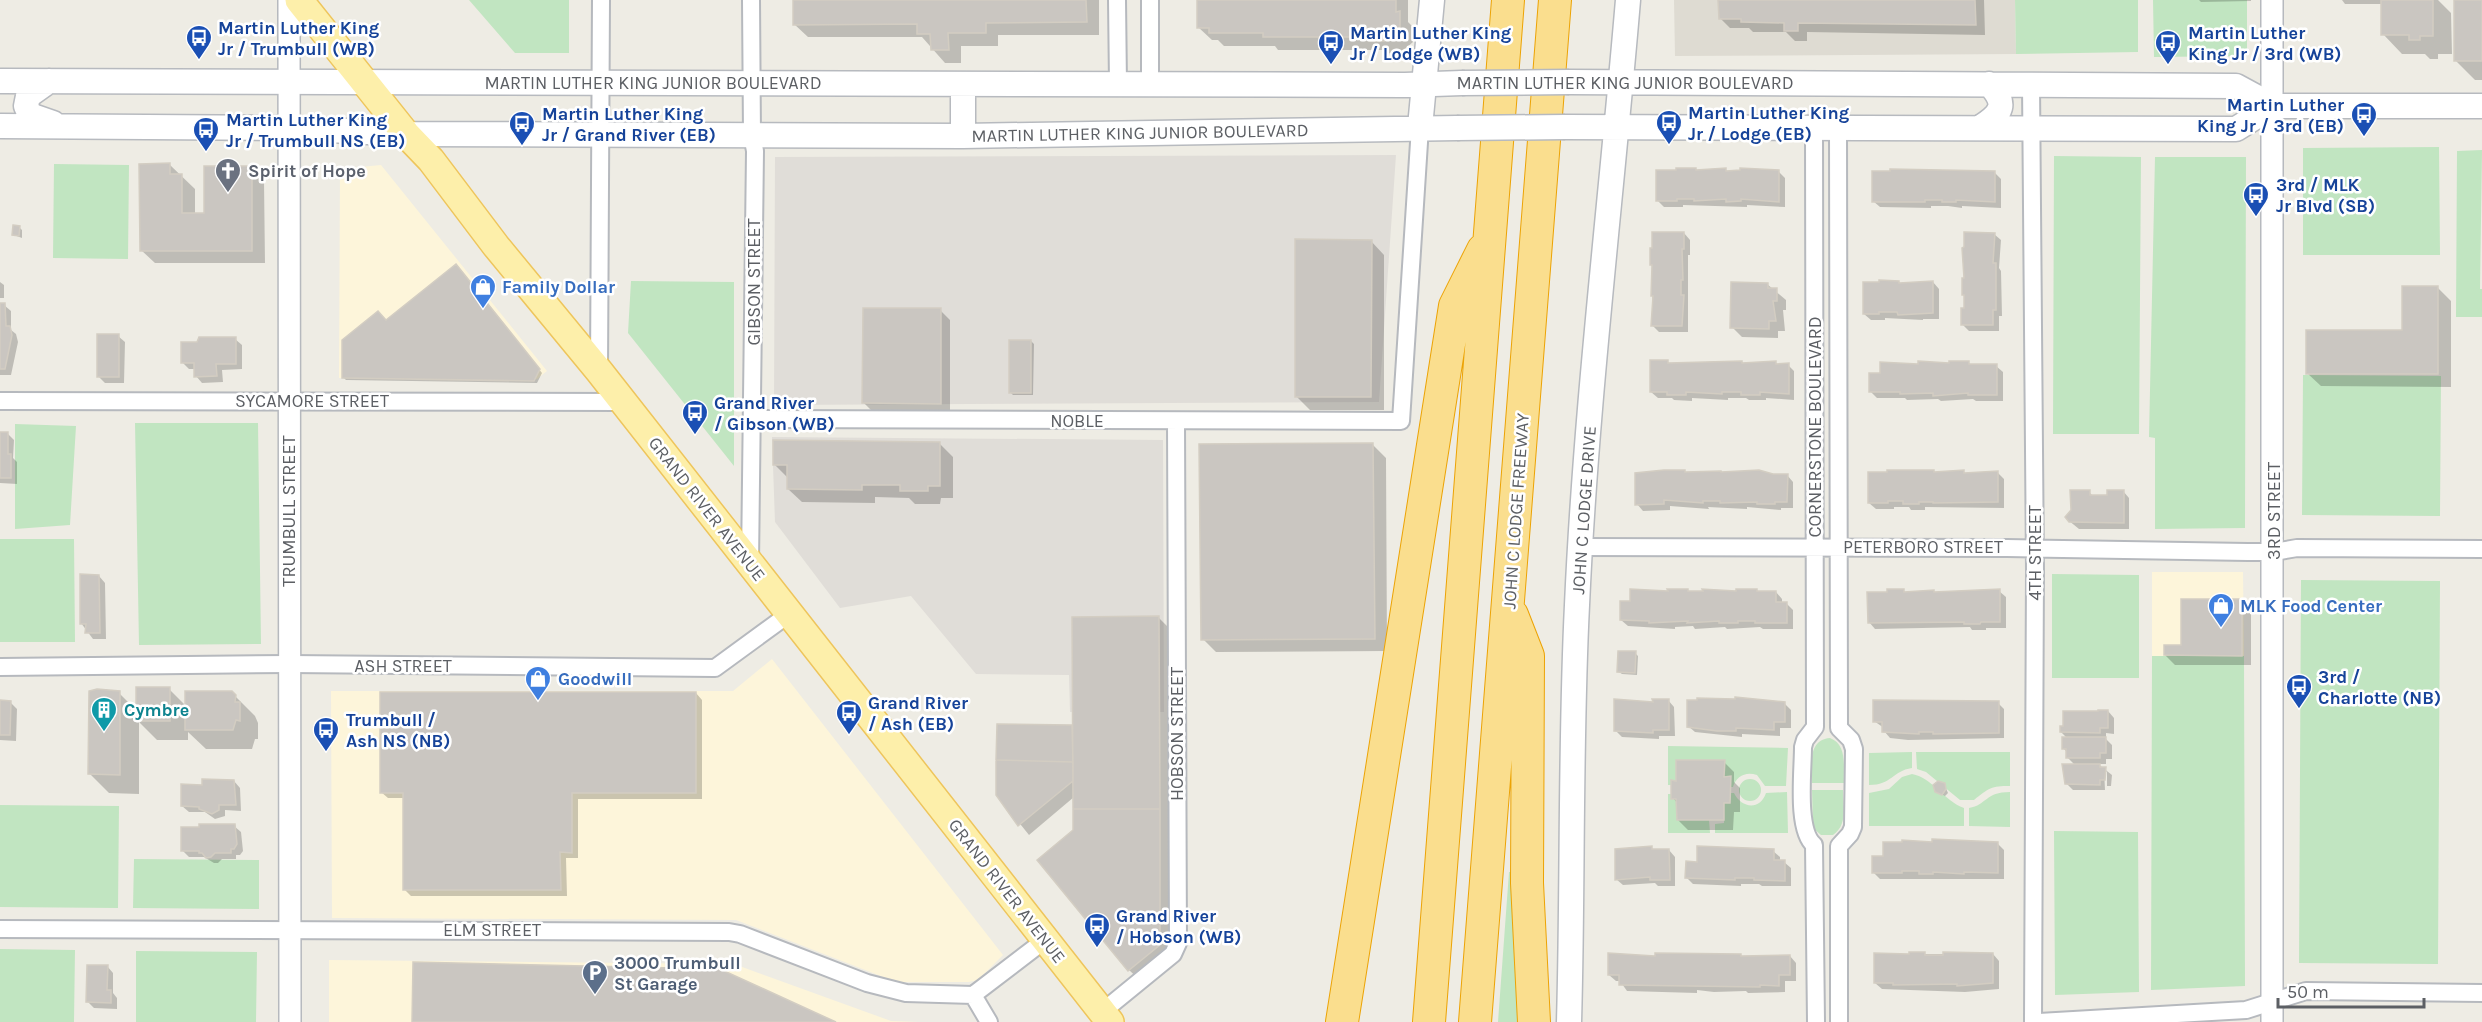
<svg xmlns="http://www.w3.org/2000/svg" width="2482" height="1022" viewBox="0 0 2482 1022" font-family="Karla,sans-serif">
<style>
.commercial{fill:#fdf5da}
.industrial{fill:#e0ddd8}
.education{fill:#dedbd2}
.green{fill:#c1e5c1}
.shadow{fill:#0003}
.building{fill:#cac6c1;stroke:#d3cdc2;stroke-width:1.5}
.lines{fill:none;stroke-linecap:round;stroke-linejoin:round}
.minor-casing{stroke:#b6b9be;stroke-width:20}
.tertiary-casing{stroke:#b6b9be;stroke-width:24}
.secondary-casing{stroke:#b7babf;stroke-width:27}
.primary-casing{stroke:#eec55c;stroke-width:30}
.motorway-casing{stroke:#eca305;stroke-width:34}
.minor{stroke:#fff;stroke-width:16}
.tertiary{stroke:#fff;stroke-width:21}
.secondary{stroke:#fff;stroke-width:24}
.primary{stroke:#fdefaa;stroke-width:27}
.motorway{stroke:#fade8e;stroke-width:32}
.secondary-bridge-casing{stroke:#b7babf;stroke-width:27;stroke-linecap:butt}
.secondary-bridge{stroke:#fff;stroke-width:24}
.labels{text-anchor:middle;stroke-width:5;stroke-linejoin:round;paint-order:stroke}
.transit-label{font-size:18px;font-weight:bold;fill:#164399;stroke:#fff;text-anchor:start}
.street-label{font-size:18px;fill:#5c5f64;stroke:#fff}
.worship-label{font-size:18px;font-weight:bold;fill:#5b616d;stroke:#fff;text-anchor:start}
.shop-label{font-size:18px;font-weight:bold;fill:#366cbe;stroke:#fff;text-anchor:start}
.culture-label{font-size:18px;font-weight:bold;fill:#0d838f;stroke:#fff;text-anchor:start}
.service-label{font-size:18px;font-weight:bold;fill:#4e5e75;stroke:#fff;text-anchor:start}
</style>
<rect width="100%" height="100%" fill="#eeece4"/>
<path class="commercial" d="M381,165L547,371L537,379L339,378L340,169Z
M2152,572H2243L2244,656H2152Z
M772,659L1003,955L978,980L969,982H902L891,980L736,920L332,918L331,691H733Z
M329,960L734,964L891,1021L919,1022H329Z"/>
<path class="industrial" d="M1396,155L1379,402L774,405L775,157Z
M772,437L1163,440L1164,712H1070L1069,675L976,674L911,596L840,608L775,522Z"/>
<path class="education" d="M1674,0H2015L2016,54L1675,56Z"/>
<path class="green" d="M469,0H569V53H515Z
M2015,0H2138V52L2016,54Z
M2153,0H2247V56L2154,57Z
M2439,147L2440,255H2303V148Z
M2482,150L2480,289H2482V317H2456L2457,151Z
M2054,156L2141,157L2139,434H2053Z
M2155,157H2246L2245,528L2155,529V438L2149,437Z
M54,164L129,165L128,259L53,258Z
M631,281L734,282V466L628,333Z
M2303,375L2441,376L2440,516L2302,515Z
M135,423H258L261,644L139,645Z
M15,424L76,426L70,525L15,529Z
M0,539H74L75,642H0Z
M2052,574L2139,575V678H2052Z
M2301,580L2440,581L2438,964L2299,963Z
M2152,656H2244L2245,986L2151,990Z
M1830,738C1848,745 1843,767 1844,783H1812C1812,766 1807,740 1830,738Z
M1668,746L1788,748L1786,786H1765L1757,775C1746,771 1736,776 1733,787H1730L1731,777H1724L1725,761L1676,781L1672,780L1671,785H1668Z
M1912,752V768C1892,771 1892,785 1869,785V753Z
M1916,752H2010V786C1991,786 1989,788 1974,800H1960L1926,772L1917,769Z
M1912,774C1933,778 1944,801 1964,808V826H1869V793L1889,789L1902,777Z
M1739 790a11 11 0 1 1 22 0a11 11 0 1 1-22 0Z
M1812,790H1843C1843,806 1848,825 1833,835H1821L1813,828Z
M1787,792L1788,833H1715V824L1724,823V803L1730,802V793H1734C1741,808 1760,811 1766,793Z
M2010,792V827L1969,826V808C1987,805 1985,792 2010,792Z
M1668,794H1671V799H1676L1677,820H1709L1710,833H1668Z
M0,805L119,806L118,908L0,907Z
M2054,831L2138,832L2139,992L2055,995Z
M134,859L259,860V909L133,908Z
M1509,872H1520L1524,1022H1498Z
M0,949L75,950L74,1022H0Z
M136,951L257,952L256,1022H136Z"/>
<path class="shadow" d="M794,0H1099V35H998V46H961V63H945L922,37H808L794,24Z
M1199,0H1408V22L1412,26L1413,42L1399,54L1385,53L1382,50H1278L1275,46H1224L1218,40H1212L1198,27Z
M1720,0H1984L1985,35L1807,32V41H1795L1786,32H1753L1749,28H1730L1720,18Z
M2199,0H2251V1L2201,2Z
M2342,0H2438L2451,13L2452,54H2438V59H2430L2425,54H2402L2383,34V4H2345Z
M2455,0H2482V80H2475L2455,60Z
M170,165L195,189V215H206L251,168L264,181L265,263H155L141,250Z
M1696,170L1698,172L1725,170L1728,172L1778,171L1785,178V207L1747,205V207L1683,205V207H1664L1658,201Z
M1994,172L2001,179V208L1962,206V208L1948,206H1931V208L1880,207L1873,201Z
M19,227L22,230V238L14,235Z
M1684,233L1690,240V255H1688V332H1659L1652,325L1653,267L1651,265Z
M1994,234L2001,240L1999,268L2001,271L2002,316H1999V331H1969L1963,325L1965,309Z
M1371,241L1384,255V410H1310L1297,397Z
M458,269L542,373L537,383L346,380L343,377L386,322Z
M0,282L4,285V298H0Z
M1933,282L1939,289V319H1923V320L1885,318V320H1871L1864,314Z
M1767,284L1786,300V310H1783L1785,331H1778V338L1742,337L1732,327Z
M2437,287L2451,301V387L2321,386L2307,373L2404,331Z
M0,305H4L11,311V330L16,334L18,342L11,375H0Z
M940,310L950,320V413H874L864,403Z
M118,336L125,342L124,383H105L99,377Z
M235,339L242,345V369L222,370L223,382L202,383L196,376V369H189L183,363Z
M1031,341L1034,344L1033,395H1013L1010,392Z
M1667,362L1670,364L1742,362L1744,364L1776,363L1778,365H1788L1794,371V400L1766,398V400H1749L1746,398H1728V400L1692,398V401L1674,400L1672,398H1658L1651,392Z
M1968,363L1971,366H1996L2003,372V401H1976L1973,399L1941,401L1938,399L1907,400L1905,398H1877L1871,392L1920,365Z
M0,433H7L14,440L13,458L17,462V484L0,483Z
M939,443L953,457V498H941L940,504H915L909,498L875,497V503L802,502L788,489V478L774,464Z
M1372,444L1386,458L1387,651L1216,652L1203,639Z
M1963,472L1966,474L1998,473L2004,479V508L1925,507V510H1911L1909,507H1894V509H1876L1869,503L1936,474Z
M1787,475L1793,482V508H1781V510L1747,507V509L1708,507L1709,509L1670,506V510L1643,511L1637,504Z
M2123,491L2129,498V529H2079L2068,520L2089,492L2094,497H2109Z
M99,576L105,583L106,639H93L81,623Z
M1904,591L1906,593L1933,591L1935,593L1999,591L2006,597V628H1986V630H1972L1970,627L1875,629L1869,622L1889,593Z
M1776,592L1782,599V603H1786L1793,610V629H1763L1760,627L1727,629L1725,627L1695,629L1693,626L1675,627V629L1628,626L1621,620L1690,593Z
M2241,600L2251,610V665H2175L2165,655L2182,646Z
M1159,618L1169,628V820L1172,823L1173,958L1143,983L1129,970L1075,831L1074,797L1029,835L997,795L998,726L1074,727Z
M1635,653L1638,656L1637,675L1622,674L1619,672Z
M169,689L186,706L232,693L255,716L258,723V739H255L252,749H206L188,732V740H157L139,722V794L109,793L90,774L119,693L137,711Z
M696,693L702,700V799H578V858H566L567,896H411L405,890V798H388L381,792Z
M1668,700L1674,707L1675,736H1659V739L1622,737L1616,731L1654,703Z
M0,702H10L17,709L16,741L0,740Z
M1699,702L1784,703L1791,710V728H1780V736L1742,734V737L1695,732L1688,726Z
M1998,703L2004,709V738L1908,740L1890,738L1884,731V728L1874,721Z
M2108,711L2114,718V734L2106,733V739L2112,745V759H2106V764H2098L2112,775L2111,786H2107V772L2104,769L2105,790H2073L2067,784L2075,765L2067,757L2068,753L2063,748L2068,739L2061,732Z
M1724,762L1734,772V782L1740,788V812H1734L1733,830H1688L1678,820V804L1673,798L1678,782Z
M234,781L240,788L241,811L225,810V816L215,819L205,812H189L182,806L203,786Z
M1944,784L1948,793L1945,796L1937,791Z
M234,826L241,832L243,851L240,855H236V859H222L218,863H214L204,857H189L182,850Z
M1934,844H1998L2004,850V879H1880L1873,872L1885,857Z
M1653,850H1669L1675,857V886H1658L1655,883L1623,885L1616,879Z
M1773,851L1780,857V861L1784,862L1791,868V886H1762L1759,884H1741V886L1693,884L1687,878L1699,863Z
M1875,954H1993L1999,961V989L1965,992L1882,989L1875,983Z
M1790,956L1796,963V981H1785V992L1748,993L1746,991L1714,992L1697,990V993L1627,991L1620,981H1616L1609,975L1657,957Z
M107,966L113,973V993L117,998V1009L94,1008L88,1002Z"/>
<path class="building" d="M793,0H1086L1087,22L986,23V33H948L949,50H931L930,34H917V24L793,25Z
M1197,0H1396V12L1400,11V29L1385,41H1370V37H1263V33H1209V28H1197Z
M1718,0H1975L1976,25L1798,23V31H1784V23L1741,22V19H1719Z
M2381,0H2433V36H2420V40H2409V35H2381Z
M2454,0H2482V61H2454Z
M170,163V174H182V213H204V166H252V251H140L139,164Z
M1676,168H1696V170L1726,168V171L1740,170V168L1779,170V202L1741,199V201L1726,202V199L1694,201V199H1677V201H1656V170H1676Z
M1890,169L1995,171V202L1956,200V202H1942V200H1925V202H1872V171H1890Z
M13,225L20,226L19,236L12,235Z
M1652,232H1684V249H1682L1683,280H1681V295H1684L1682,326H1651L1653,296H1651L1652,265H1650V248H1652Z
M1964,232L1995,233L1993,263H1996V310H1993V325H1961V308H1964V295H1962V278H1964L1962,248L1964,247Z
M1295,239L1372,240L1371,397H1295Z
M456,264L540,369L534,381L342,378V340L378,311L386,320Z
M1879,280L1899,281V283L1933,281V313L1898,315L1897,312H1879V314H1863V282H1879Z
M1731,282L1768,283V288H1777V301H1773L1776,321H1769V329L1730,328Z
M2402,286H2438V374H2306V330H2402Z
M0,303H5L6,326H10L12,335L5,369H0Z
M863,308H941V404L862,403Z
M97,334H119V377H97Z
M199,337H236V364H216L217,376L194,377V363H181V342H197Z
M1009,340H1031V393H1009Z
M1650,360H1668V363L1742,361V363L1776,361V364L1789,363V394L1760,392V395H1741V392H1722V394L1686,392V395H1667V392H1650Z
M1918,361L1949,363V361H1969V364H1997V395H1968V393L1933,396V393L1900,394V392H1869V373H1880V362L1918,364Z
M0,432H8V454H11V478H0Z
M773,440L940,442V486H928V491H900V485H862V490L787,489V465H773Z
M1373,443L1375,639L1201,640L1199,444Z
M1664,470H1685V472L1721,471V472L1759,470L1773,474H1788L1787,502H1775V504H1757V502L1720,503V501H1703V503L1664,500V504L1635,505V473Z
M1887,470H1934V472L1964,470V473L1998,471V502L1933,503V502H1919V504H1903V501H1888V503H1868V472H1887Z
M2070,490H2090V495H2107V490H2124V523L2069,522L2065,517L2071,510Z
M80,574L99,575L100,633H85L86,624H80Z
M1630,589L1668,591L1667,589H1688V591H1703L1702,589L1736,591V589H1757V591H1776V602H1787V623H1755V621H1738V623H1719V621L1687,623L1688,621L1649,623V621L1620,620V601H1630Z
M1887,589H1904V592L1934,590V592L2000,589V622H1981L1980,624H1964V622L1868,623L1867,592H1887Z
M2181,599H2242V656L2164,655V645H2181Z
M1159,616L1160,809H1073L1072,617Z
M1618,651H1636L1635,673L1617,672Z
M136,687H170V721H136Z
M97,689L120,691V775L88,774L89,691Z
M185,691H232L236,695L235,702H240V721L236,720L233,730H185Z
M380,692H696V793H572V853L560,852L561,890H403V793H380Z
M1735,697L1785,702V722H1774V730L1736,728V731H1717L1687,727V700H1697V698L1735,699Z
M1614,699L1653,702L1652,699H1669V730H1653V733L1614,731Z
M0,700L11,701L10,735H0Z
M1873,700L1999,701V733L1933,734V732H1919V734L1882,732V722H1873Z
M2098,710H2108V728H2100V733L2060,732V726H2063V711H2098Z
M997,724L1072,725L1073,762L996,760Z
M2062,737H2106V753H2100V758H2066V749H2062Z
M996,760L1073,762V781L1018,826L996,795Z
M1676,760H1725L1724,777L1731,776L1730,803H1724V820H1677L1676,799H1671V780L1676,781Z
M2062,764H2100V767H2106L2105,780H2100V785L2065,784Z
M202,779L234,780L236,805H219V810L212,814L199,809V807L181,806V784L202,785Z
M1938,781L1945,783L1946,789L1942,795L1935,792L1933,785Z
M1073,809H1160V945L1128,971L1037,860L1073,830Z
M199,824H235L237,844L234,849H231V853H215L211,857L206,858L202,853H199V851H181V827H199Z
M1932,839L1998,842V873L1964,872V874L1933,872V874H1919V871H1902V873H1872V856H1883V842H1902V840L1932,842Z
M1652,846V849H1669L1670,880H1650V877L1615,880V849Z
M1697,846L1774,849V860H1785V881L1754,880V878H1735V880L1685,878L1686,861L1697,862Z
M1909,952H1925V955H1943V952L1993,953V983L1957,986V984L1893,985V983H1874V953L1909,954Z
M1608,953L1655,956V953L1741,954V956L1790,955V975H1779V986L1760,985V987L1619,985V975H1608Z
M413,962L720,969L836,1022H412Z
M87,965H108L107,990H111V1003L86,1002Z"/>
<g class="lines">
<defs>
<path id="minor" d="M1117,0L1118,84
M1150,0V84
M2031,84L2035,570L2033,1022
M1814,127L1815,727L1805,740L1803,747C1803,771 1796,830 1814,845L1816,1022
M1838,128L1839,728L1851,740L1854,749L1853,827L1850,834L1839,846V1022
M599,371L601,0
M0,401L623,402
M753,419L1401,421L1420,127
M1580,547L2007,548L2248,552H2274L2297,548L2482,549
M750,563L755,151L752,135L751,0
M0,667L290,664L715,668L789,614
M0,929L729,932L740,934L867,983L906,993L973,995
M973,995L1045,940
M973,995L989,1022
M1102,1012L1173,954L1178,943L1176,421
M2039,1022L2246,1010L2306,991L2482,993"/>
<path id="tertiary" d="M289,0L290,1022
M2272,0V1022"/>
<path id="secondary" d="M0,81L1405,85L1462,83
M49,81L28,96L26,106L30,115L53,123
M1569,82L2236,86L2273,106H2482
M963,84V136
M0,126L290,128L406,134L963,136L1457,128
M1420,127L1432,0
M1565,127L2236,129L2273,106
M1981,127C2002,113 2008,104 1989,84
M1569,1022C1573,883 1570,744 1577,605C1586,403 1611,202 1628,0"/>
<path id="primary" d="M299,0L406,134L431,160L496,246L599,371L1110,1022"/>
<path id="motorway" d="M1512,615L1528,656L1527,883L1534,1022
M1342,1022L1455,306L1483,250
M1429,1022L1508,0
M1475,1022L1555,0"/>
</defs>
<use href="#minor" class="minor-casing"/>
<use href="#tertiary" class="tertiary-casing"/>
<use href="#secondary" class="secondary-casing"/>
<use href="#primary" class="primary-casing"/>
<use href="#motorway" class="motorway-casing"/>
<use href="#minor" class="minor"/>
<use href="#tertiary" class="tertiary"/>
<use href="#secondary" class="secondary"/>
<use href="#primary" class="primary"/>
<use href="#motorway" class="motorway"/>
<defs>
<path id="secondary-bridge" d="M1462,83L1569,82
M1457,128L1565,127"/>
</defs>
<use href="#secondary-bridge" class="secondary-bridge-casing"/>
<use href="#secondary-bridge" class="secondary-bridge"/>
</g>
<defs>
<symbol id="bus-pin" viewBox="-11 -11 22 30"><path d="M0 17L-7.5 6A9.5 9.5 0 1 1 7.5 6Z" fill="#1a4fb4" stroke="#fff"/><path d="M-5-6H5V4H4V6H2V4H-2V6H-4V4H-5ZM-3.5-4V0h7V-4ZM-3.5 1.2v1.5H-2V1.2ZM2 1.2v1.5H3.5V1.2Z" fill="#fff"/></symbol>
<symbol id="church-pin" viewBox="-11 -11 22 30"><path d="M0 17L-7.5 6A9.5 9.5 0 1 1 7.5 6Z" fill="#6b7280" stroke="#fff"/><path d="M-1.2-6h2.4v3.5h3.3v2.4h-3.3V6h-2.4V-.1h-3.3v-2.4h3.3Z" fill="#fff"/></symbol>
<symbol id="shop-pin" viewBox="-11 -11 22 30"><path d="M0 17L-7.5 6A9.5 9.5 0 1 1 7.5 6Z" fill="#3f7fe0" stroke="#fff"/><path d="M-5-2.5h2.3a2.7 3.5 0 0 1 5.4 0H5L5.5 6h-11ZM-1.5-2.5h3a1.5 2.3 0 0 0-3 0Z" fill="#fff"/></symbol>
<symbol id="building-pin" viewBox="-11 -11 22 30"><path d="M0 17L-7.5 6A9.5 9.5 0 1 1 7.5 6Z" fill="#0f9aa8" stroke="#fff"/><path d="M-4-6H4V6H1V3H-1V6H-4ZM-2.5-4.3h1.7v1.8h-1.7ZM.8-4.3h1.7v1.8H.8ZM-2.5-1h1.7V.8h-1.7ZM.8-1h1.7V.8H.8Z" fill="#fff"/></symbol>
<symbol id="parking-pin" viewBox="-11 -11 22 30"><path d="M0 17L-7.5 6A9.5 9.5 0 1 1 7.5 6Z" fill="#5c6f8a" stroke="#fff"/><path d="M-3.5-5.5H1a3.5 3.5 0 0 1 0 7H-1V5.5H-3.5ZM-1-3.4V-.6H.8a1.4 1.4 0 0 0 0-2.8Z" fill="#fff"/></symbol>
</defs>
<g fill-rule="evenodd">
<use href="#bus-pin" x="184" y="23" width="30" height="40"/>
<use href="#bus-pin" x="1316" y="28" width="30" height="40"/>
<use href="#bus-pin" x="2153" y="28" width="30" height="40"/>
<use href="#bus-pin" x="2349" y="100" width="30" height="40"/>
<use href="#bus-pin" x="1654" y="108" width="30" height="40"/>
<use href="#bus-pin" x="507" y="109" width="30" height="40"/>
<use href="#bus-pin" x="191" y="115" width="30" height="40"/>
<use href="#church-pin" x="213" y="156" width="30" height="40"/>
<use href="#bus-pin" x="2241" y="180" width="30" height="40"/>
<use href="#shop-pin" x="468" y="272" width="30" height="40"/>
<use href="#bus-pin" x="680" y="398" width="30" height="40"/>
<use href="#shop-pin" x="2206" y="591" width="30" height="40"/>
<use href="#shop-pin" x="523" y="664" width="30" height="40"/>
<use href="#bus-pin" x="2284" y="672" width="30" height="40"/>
<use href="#building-pin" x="89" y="695" width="30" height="40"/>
<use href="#bus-pin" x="834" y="698" width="30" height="40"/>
<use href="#bus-pin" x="311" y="715" width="30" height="40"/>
<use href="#bus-pin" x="1082" y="911" width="30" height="40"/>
<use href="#parking-pin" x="580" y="958" width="30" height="40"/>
</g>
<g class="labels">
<g class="transit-label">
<text x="218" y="34">Martin Luther King<tspan x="218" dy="21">Jr / Trumbull (WB)</tspan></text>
<text x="1350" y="39">Martin Luther King<tspan x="1350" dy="21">Jr / Lodge (WB)</tspan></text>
<text x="2188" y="39">Martin Luther<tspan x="2188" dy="21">King Jr / 3rd (WB)</tspan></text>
<text x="2344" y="111" text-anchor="end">Martin Luther<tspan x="2344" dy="21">King Jr / 3rd (EB)</tspan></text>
<text x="1688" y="119">Martin Luther King<tspan x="1688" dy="21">Jr / Lodge (EB)</tspan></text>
<text x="542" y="120">Martin Luther King<tspan x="542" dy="21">Jr / Grand River (EB)</tspan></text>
<text x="226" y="126">Martin Luther King<tspan x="226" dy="21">Jr / Trumbull NS (EB)</tspan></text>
<text x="2276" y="191">3rd / MLK<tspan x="2276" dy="21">Jr Blvd (SB)</tspan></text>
<text x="714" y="409">Grand River<tspan x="714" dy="21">/ Gibson (WB)</tspan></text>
<text x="2318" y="683">3rd /<tspan x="2318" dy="21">Charlotte (NB)</tspan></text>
<text x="868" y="709">Grand River<tspan x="868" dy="21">/ Ash (EB)</tspan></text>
<text x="346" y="726">Trumbull /<tspan x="346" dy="21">Ash NS (NB)</tspan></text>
<text x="1116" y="922">Grand River<tspan x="1116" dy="21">/ Hobson (WB)</tspan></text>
</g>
<g class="street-label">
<text x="653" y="89">MARTIN LUTHER KING JUNIOR BOULEVARD</text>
<text x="1625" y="89">MARTIN LUTHER KING JUNIOR BOULEVARD</text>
<text transform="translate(1140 133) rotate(-1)" y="6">MARTIN LUTHER KING JUNIOR BOULEVARD</text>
<text transform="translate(754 282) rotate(-90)" y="6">GIBSON STREET</text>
<text x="312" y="407">SYCAMORE STREET</text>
<text x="1077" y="427">NOBLE</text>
<text transform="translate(1815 427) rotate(-90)" y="6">CORNERSTONE BOULEVARD</text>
<text transform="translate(707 509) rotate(52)" y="6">GRAND RIVER AVENUE</text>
<text transform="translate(1584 510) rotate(-86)" y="6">JOHN C LODGE DRIVE</text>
<text transform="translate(289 511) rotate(-90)" y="6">TRUMBULL STREET</text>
<text transform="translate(1516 511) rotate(-86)" y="6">JOHN C LODGE FREEWAY</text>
<text transform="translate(2274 511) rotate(-90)" y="6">3RD STREET</text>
<text x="1923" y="553">PETERBORO STREET</text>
<text transform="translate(2035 553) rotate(-90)" y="6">4TH STREET</text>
<text x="403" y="672">ASH STREET</text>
<text transform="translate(1177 734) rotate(-90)" y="6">HOBSON STREET</text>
<text transform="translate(1007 891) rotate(52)" y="6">GRAND RIVER AVENUE</text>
<text x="492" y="936">ELM STREET</text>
</g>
<g class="worship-label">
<text x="248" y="177">Spirit of Hope</text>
</g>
<g class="shop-label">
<text x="502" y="293">Family Dollar</text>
<text x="2240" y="612">MLK Food Center</text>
<text x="558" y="685">Goodwill</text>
</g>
<g class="culture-label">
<text x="124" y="716">Cymbre</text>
</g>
<g class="service-label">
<text x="614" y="969">3000 Trumbull<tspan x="614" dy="21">St Garage</tspan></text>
</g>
</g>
<path d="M2278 998v9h146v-9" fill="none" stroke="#5c5f64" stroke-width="3"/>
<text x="2287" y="998" font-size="18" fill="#5c5f64" stroke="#ffffff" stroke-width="4.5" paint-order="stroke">50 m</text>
</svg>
